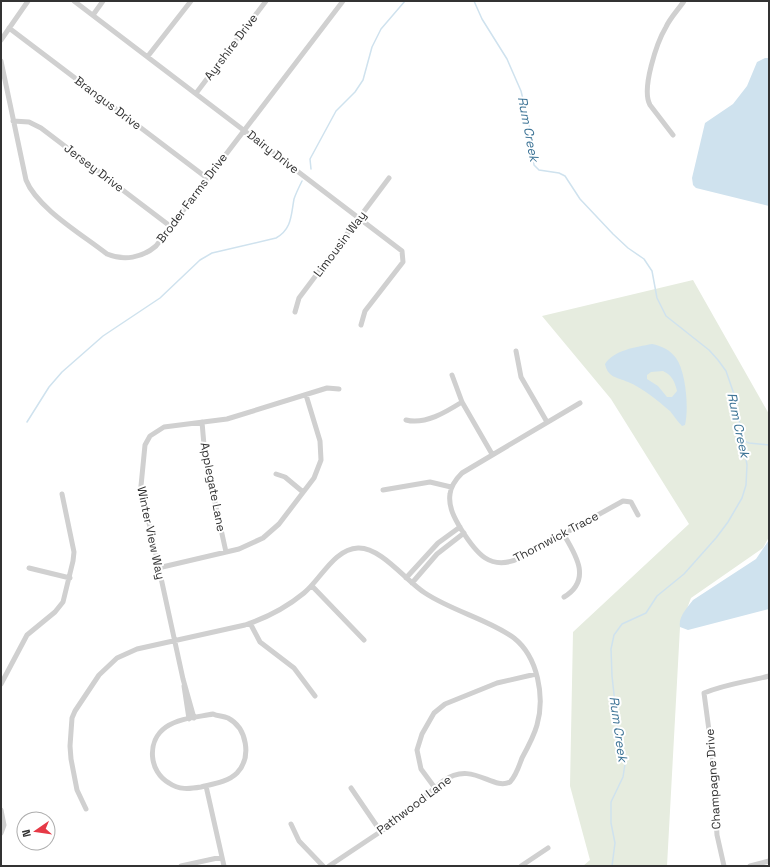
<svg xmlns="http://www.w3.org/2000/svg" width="770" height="867" viewBox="0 0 770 867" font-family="'Space Grotesk',sans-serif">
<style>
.green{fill:#e6ecdf}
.water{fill:#cfe2ee;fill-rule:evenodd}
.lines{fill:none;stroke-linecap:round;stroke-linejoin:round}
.stream{stroke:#cfe2ee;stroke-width:1.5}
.minor{stroke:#d0d0d0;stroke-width:5}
.labels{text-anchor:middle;stroke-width:4;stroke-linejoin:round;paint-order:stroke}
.street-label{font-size:12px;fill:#333;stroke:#fff}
.water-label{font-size:13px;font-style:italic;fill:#3f7597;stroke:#fff}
</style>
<rect width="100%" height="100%" fill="#fff"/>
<path class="green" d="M693,280L769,414V537L763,548L691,598L680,627L667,866H583L590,860L570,786L573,632L689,524L611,399L542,316Z"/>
<path class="water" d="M765,58H769V206L696,188L693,185L692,178L705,123L733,104L747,86L757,62Z
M652,344C662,346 670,350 676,358C686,372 689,408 685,425L682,426C677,421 674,416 670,411C658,401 643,388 628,382C617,377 608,378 605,364C614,350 636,347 652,344ZM663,371C672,375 675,382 677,391L672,397H667L658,386L647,379V375L651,372Z
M769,540V609L688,630L680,627C678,617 687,608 693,600L756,559Z"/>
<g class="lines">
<path class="stream" d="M474,1L482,19L507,59L521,91L529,124L534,165L539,170L559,173L565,176L580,199L613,234L628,248L644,259L652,271L657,298L666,316L709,350L718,360L726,371L735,397L747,465L746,485L742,498L728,522L716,538L684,574L657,596L646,613L622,624L614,635L611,649L612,676L618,731L625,764L623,777L611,802V823L615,843L612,866
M311,169L310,159L336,111L355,92L363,80L372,47L381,29L405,1
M27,422L49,387L62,372L103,336L160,298L200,260L212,253L276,238C292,229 291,215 294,199C296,193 299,187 302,181
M742,440L749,443L769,445"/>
<path class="minor" d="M74,1L402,251L403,262L365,311L361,325
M93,15L103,1
M9,28L207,178
M1,40L28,1
M148,56L191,1
M1,61L26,180C37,208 83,235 107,254C124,261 142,258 156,246L343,1
M197,92L266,1
M13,121L29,122L41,128L170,226
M673,135L650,105C641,89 657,42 666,27C670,18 678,10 684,1
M295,312L299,298L389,178
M516,351L521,377L547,422
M452,375L462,402L492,454
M580,403L462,473C456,479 451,486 450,494C448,507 455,519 461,529C476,553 490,572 520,558L623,501L631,502L638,515
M406,420C425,425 446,412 462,402
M202,422L205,457L226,552
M276,474L285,477L303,492
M383,490L430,482L451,487
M564,535C576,555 592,580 564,597
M29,568L70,578
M158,568L239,549L263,538L279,524L314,478L321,460L320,441L306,395
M406,578L438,543L460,527
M412,583L437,554L464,533
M312,586L364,640
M250,623L260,642L294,668L315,696
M1,684L27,635L55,612L63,602L73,561L74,552L62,494
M184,686L189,719
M213,714C217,716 223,716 228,718C247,728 252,757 237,773C228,782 213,784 201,787C189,789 179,790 169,783C149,772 146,741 166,727C179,718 198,717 213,714Z
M194,718L183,679L141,486L145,445L150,436L164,427L227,419L327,388L339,389
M206,786L224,866
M351,788L381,832
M435,788L421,769L417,750L422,734L434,713L445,704L497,683L536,674
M86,809L77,790L71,759L70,746L72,718L75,711L99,675L117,658L137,649L245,625C266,618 287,607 304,593C321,579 334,549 358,548C381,547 406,581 425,593C452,611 490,620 514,638C538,657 545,697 537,725C534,736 528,747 522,758C519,766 516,776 510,782C492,791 473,760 443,781L395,822L329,866
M1,810L4,825L1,833
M291,824L299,841L323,866
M181,866L222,857
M521,866L548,848
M724,866L717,835L712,753L704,693C726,684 746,682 769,676
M750,866L769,861"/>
</g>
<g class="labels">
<g class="street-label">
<text transform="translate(231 47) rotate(-53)" y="4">Ayrshire Drive</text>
<text transform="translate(108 103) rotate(37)" y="4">Brangus Drive</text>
<text transform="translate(273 152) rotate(38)" y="4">Dairy Drive</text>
<text transform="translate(94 168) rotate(37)" y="4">Jersey Drive</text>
<text transform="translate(192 198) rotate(-53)" y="4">Broder Farms Drive</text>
<text transform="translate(340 244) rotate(-53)" y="4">Limousin Way</text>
<text transform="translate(213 487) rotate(79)" y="4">Applegate Lane</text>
<text transform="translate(151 533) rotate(78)" y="4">Winter View Way</text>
<text transform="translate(556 537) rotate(-28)" y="4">Thornwick Trace</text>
<text transform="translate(713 779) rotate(-94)" y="4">Champagne Drive</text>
<text transform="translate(414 805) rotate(-37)" y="4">Pathwood Lane</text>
</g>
<g class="water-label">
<text transform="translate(529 129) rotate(79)" y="5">Rum Creek</text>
<text transform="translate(739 425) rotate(78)" y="5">Rum Creek</text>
<text transform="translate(619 729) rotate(82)" y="5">Rum Creek</text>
</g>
</g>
<rect width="770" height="867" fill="none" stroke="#333333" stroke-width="4"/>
<g transform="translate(36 831) rotate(257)"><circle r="19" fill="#ffffff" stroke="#adadad"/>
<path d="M0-3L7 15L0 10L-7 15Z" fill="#e63946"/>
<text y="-6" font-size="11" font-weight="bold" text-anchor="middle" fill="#333333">N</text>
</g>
</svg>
